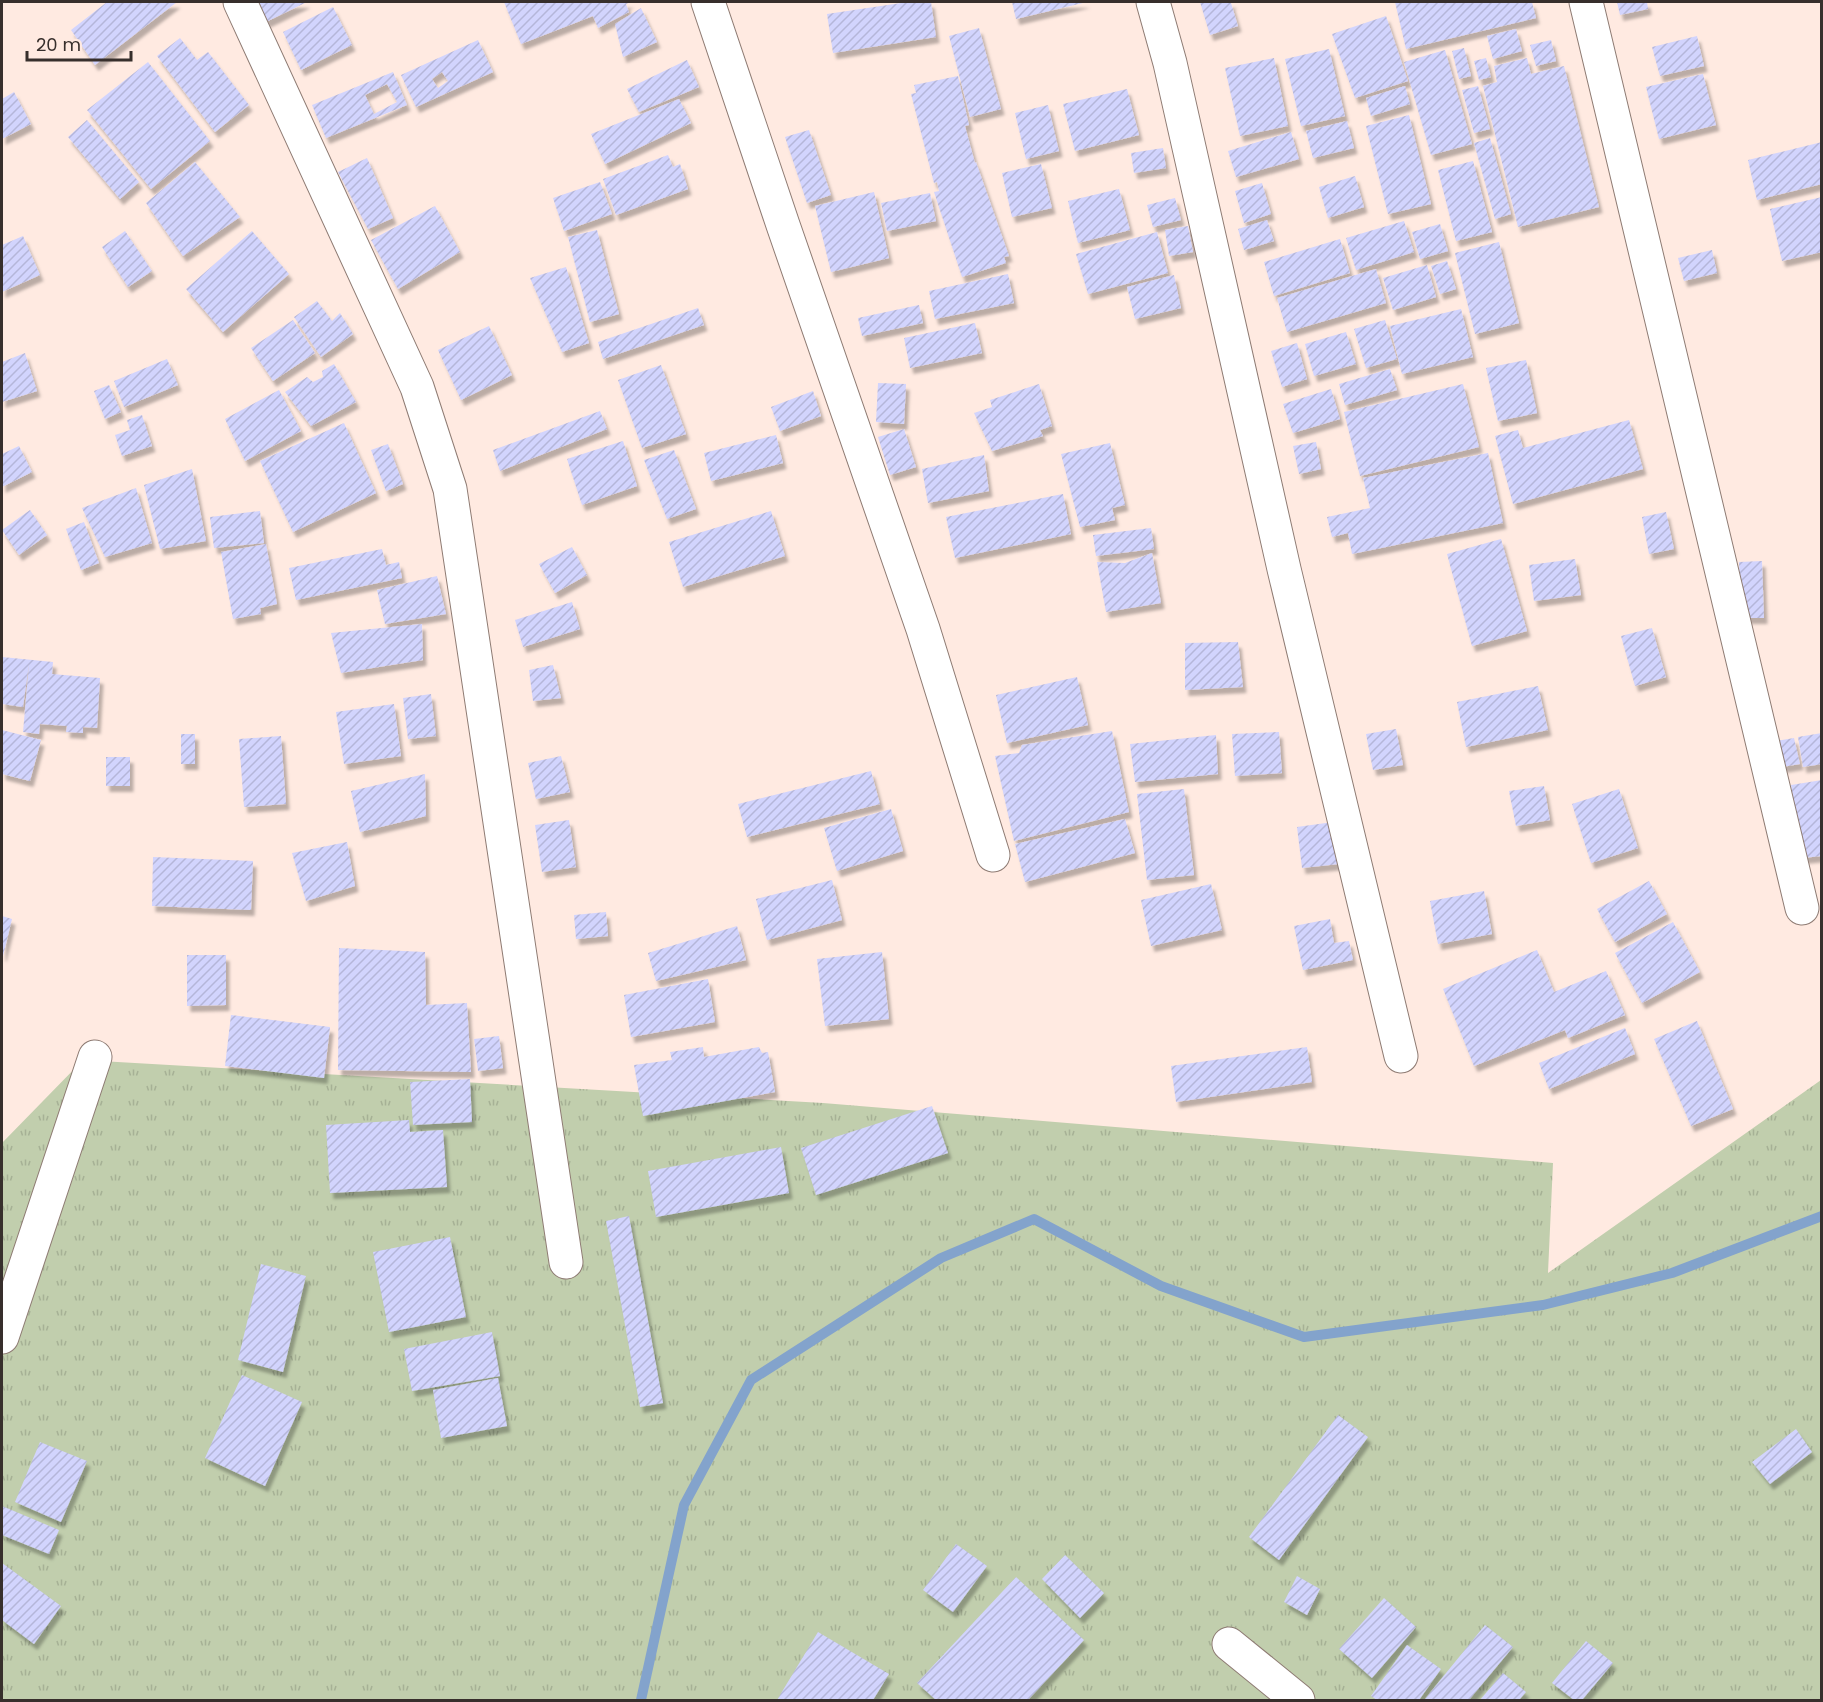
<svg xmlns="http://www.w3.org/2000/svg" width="1823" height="1702" viewBox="0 0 1823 1702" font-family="Poppins,sans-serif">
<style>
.grass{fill:url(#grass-tufts)}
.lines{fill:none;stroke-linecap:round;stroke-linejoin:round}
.stream{stroke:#83a3cc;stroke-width:10}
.building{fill:url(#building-hatch);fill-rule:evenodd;filter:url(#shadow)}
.street-casing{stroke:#8e7b73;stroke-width:35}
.street{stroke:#fff;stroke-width:33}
</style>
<defs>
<pattern id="grass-tufts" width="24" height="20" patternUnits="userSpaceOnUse" patternTransform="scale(1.5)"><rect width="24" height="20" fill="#c1cead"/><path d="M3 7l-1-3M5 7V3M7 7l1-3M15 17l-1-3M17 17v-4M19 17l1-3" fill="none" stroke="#a6b195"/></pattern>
<pattern id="building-hatch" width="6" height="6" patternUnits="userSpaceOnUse" patternTransform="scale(1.5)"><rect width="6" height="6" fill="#d2d4fd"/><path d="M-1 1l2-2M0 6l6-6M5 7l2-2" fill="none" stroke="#b5b6d9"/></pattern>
<filter id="shadow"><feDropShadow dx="3.5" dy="6" stdDeviation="1.5" flood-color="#0004"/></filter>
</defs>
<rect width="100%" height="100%" fill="#ffeae1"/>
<path class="grass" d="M83,1060L823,1103L1553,1163L1548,1273L1821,1080V1700H2V1143Z"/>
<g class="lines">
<path class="stream" d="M641,1700L684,1505L751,1380L941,1258L1034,1219L1161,1286L1304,1337L1543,1305L1672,1273L1822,1216"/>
</g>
<path class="building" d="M107,2H177L95,65L71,30Z
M256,2H307L266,22Z
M504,2H631L626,4L629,12L598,28L593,16L521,44Z
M908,2H931L936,37L833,53L827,14Z
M1012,2H1087L1016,19Z
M1200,2H1235L1231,3L1238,26L1210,35Z
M1395,2H1532L1536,18L1406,49Z
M1617,2H1647L1648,9L1620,15Z
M333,7L352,45L301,70L283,32Z
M641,8L657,42L623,57L615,24Z
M1386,16L1408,81L1355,98L1332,34Z
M979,28L1001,109L970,117L949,36Z
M1516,29L1522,51L1493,59L1487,36Z
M1697,36L1704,66L1660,76L1652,47Z
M180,38L197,60L208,52L249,105L215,132L157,56Z
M478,40L493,72L416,107L401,75ZM442,72L448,81L438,88L432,79Z
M1551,40L1556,61L1536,66L1530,45Z
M1464,48L1471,76L1459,79L1452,51Z
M1329,49L1345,116L1301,126L1285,59Z
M1445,50L1472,144L1431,155L1404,62Z
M1274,58L1288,126L1240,136L1225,68Z
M1486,58L1491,77L1479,80L1474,61Z
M1527,58L1531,74L1564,66L1599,207L1518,227L1483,86L1497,82L1494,66Z
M687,60L699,87L639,112L627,89Z
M148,62L210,141L151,189L87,110Z
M393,72L407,105L326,138L312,105ZM387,84L397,102L374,114L365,95Z
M1703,74L1716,125L1659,139L1646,87Z
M958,76L969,125L965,126L975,163L976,162L1009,256L1004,257L1006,263L962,277L934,192L939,191L937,182L934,183L911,94L916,93L914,85Z
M1405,86L1410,104L1371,116L1366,98Z
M1478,86L1490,129L1474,133L1462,90Z
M1127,89L1139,135L1075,151L1063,104Z
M14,92L31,124L2,139V99Z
M679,99L691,123L605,164L591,134Z
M1048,105L1059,151L1026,159L1015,113Z
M1409,115L1431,204L1388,214L1366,126Z
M87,120L139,182L120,199L68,137Z
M1347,121L1354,148L1313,158L1306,131Z
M809,130L831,195L807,203L785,137Z
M1291,132L1299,159L1236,177L1228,151Z
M1490,138L1511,214L1495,219L1474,143Z
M1822,142V184L1757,200L1748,160Z
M1163,148L1166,168L1134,173L1131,153Z
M668,155L673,167L680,164L688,189L616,215L603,179Z
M367,158L393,218L368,229L338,172Z
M1473,161L1492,232L1456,241L1438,170Z
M195,162L240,217L183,256L146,203Z
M1041,164L1052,208L1012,217L1002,173Z
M1355,176L1364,207L1328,218L1319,187Z
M600,182L612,214L564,231L553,198Z
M1262,183L1271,214L1244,223L1235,191Z
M1119,189L1130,230L1078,243L1068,201Z
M874,192L889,258L831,272L815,206Z
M930,193L936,221L887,231L881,203Z
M1822,197V252L1782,261L1770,209Z
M1175,198L1181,220L1153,227L1147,205Z
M435,206L460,252L398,289L371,240Z
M1267,220L1274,241L1244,250L1238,229Z
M1404,221L1414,252L1356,270L1346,238Z
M1440,224L1448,251L1420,259L1412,232Z
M1188,226L1193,252L1169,256L1165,230Z
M597,230L619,314L590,322L568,237Z
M125,231L152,271L128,287L102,247Z
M252,231L289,274L223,332L186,289Z
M1157,232L1168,273L1088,294L1076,254Z
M23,236L40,275L2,292V245Z
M1340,239L1350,273L1274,296L1264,262Z
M1499,242L1519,323L1475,334L1455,253Z
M1712,250L1717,273L1684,281L1678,258Z
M1447,261L1456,289L1440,294L1431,266Z
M1427,265L1436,297L1393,310L1383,278Z
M566,267L589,343L562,352L530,278Z
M1376,269L1386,303L1287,332L1277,298Z
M1008,274L1014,303L935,319L929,291Z
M1174,275L1181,308L1135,319L1127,287Z
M317,301L332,321L340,313L353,334L321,357L294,317Z
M919,305L923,323L862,336L858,318Z
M698,308L704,325L603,359L598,342Z
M1461,309L1473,357L1402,374L1390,326Z
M293,320L315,353L273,381L251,348Z
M1385,320L1397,359L1366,368L1354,329Z
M975,323L982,353L910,368L904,338Z
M489,326L512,375L461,400L438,350Z
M1346,332L1356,364L1314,376L1305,344Z
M1297,343L1307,379L1282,387L1271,351Z
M25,353L37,391L2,402V362Z
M167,359L178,385L124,407L114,381Z
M1526,360L1537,413L1498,421L1486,368Z
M334,364L356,402L311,426L285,392L307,377L313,382L323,377L322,371Z
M661,365L686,434L642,448L618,380Z
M1390,369L1397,390L1345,405L1339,384Z
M878,383L906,384L904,424L876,422Z
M1039,384L1052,426L1040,430L1043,436L992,451L974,413L992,407L990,400Z
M1463,384L1479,447L1360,476L1344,412Z
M109,385L121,412L105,419L94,391Z
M1331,389L1340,419L1293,433L1283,404Z
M279,390L301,431L245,461L225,419Z
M813,391L821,416L780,431L771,407Z
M600,411L607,429L500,471L493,450Z
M142,415L152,446L122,456L115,435L130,430L127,420Z
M1629,420L1643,469L1513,504L1495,436L1518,430L1523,448Z
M344,423L376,493L293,532L260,461Z
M904,429L916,467L890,475L878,437Z
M776,435L783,463L711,481L704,453Z
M623,441L637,486L582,505L567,459Z
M1316,442L1321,469L1299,474L1293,446Z
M1110,443L1125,505L1112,508L1115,520L1080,527L1061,454Z
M388,444L403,484L386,491L371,450Z
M19,446L32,472L2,487V454Z
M674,450L696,509L667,519L644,460Z
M1488,453L1503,523L1352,554L1348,533L1332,537L1327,517L1370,508L1363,478Z
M984,455L989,491L928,503L922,469Z
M192,469L206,541L160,549L144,485Z
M136,488L152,543L105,557L82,508Z
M1063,494L1071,534L955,558L946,517Z
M30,510L47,535L19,555L2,530Z
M260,511L264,543L214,548L210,517Z
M771,511L785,556L683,587L669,542Z
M1666,512L1674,549L1649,554L1642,517Z
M84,522L99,563L81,570L66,529Z
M1151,528L1154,549L1096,556L1093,535Z
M1501,539L1527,631L1472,646L1447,554Z
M266,544L277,604L260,608L261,614L233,619L221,552Z
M572,547L587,575L555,593L539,564Z
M382,549L386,565L399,562L402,578L296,600L289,568Z
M1152,553L1161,603L1106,612L1097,562L1125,563Z
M1575,559L1581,595L1534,601L1529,565Z
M1762,561L1764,618H1741L1739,562Z
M437,576L446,614L385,624L377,590Z
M572,602L580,629L523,647L515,620Z
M422,624L423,660L341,673L331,633Z
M1652,628L1666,677L1635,686L1621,636Z
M1238,642L1243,687L1185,690V643Z
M2,657L53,662L52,674L100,678L97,728L83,727V733L66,732L67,726L40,724L39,734L23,732L29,664L23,707L2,704Z
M553,665L561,698L533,701L529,670Z
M1077,677L1088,725L1007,743L996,695Z
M1538,686L1548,730L1466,747L1457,702Z
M431,694L436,736L408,739L403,698Z
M394,704L401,756L344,764L336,712Z
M1396,729L1403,765L1373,770L1366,734Z
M2,730L41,740L30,781L2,774Z
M1112,731L1129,812L1014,841L995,756L1019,753L1022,745Z
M1279,732L1282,773L1235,776L1232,734Z
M1822,733V764L1803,767L1798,737Z
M181,734H195V764H181Z
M1216,735L1218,774L1135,782L1130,744Z
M281,736L286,804L244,807L239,739Z
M1794,738L1800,764L1776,768L1770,742Z
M561,756L570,792L536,799L528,763Z
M106,757H130V786H106Z
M871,771L880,804L747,837L738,804Z
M425,774L426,816L360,832L351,791Z
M1822,780V856L1802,858L1791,785Z
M1544,786L1550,820L1516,826L1509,791Z
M1184,789L1194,875L1147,880L1137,794Z
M1619,789L1638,848L1591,863L1572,804Z
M891,809L903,851L837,871L824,828Z
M1125,819L1135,853L1025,882L1015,844Z
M569,820L576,867L542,872L535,825Z
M1333,822L1339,864L1302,868L1297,827Z
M347,842L355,886L306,901L292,853Z
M153,857L253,861L251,910L152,906Z
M832,880L842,920L767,940L756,899Z
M1649,881L1667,914L1615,942L1597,909Z
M1211,884L1222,930L1151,946L1141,900Z
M1484,891L1492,934L1438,944L1430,901Z
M606,912L608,936L576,939L574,915Z
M2,916L12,919L3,956L2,955Z
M1330,919L1334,943L1349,941L1353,960L1303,970L1294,926Z
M1673,922L1700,972L1642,1003L1615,953Z
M737,926L746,960L656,981L648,953Z
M339,948L425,952L426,1005L467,1003L471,1072L338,1070Z
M1537,950L1554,992L1606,971L1625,1015L1568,1038L1565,1030L1474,1066L1443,989Z
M882,952L889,1019L825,1026L817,959Z
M187,955H226V1005L187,1006Z
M708,979L715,1022L631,1037L624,995Z
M231,1015L330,1027L324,1078L225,1066Z
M1697,1021L1733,1109L1691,1126L1654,1039Z
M1625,1028L1635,1054L1549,1089L1539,1063Z
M499,1036L503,1068L478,1071L474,1039Z
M703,1047L704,1057L759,1047L762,1053L768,1052L775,1092L643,1116L634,1065L672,1060L670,1052Z
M1307,1047L1312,1082L1176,1102L1171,1066Z
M470,1079L472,1122L413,1125L410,1082Z
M932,1106L948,1153L816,1195L801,1148Z
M409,1120L410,1132L443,1130L447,1187L330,1193L326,1125Z
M781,1147L789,1193L656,1217L648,1171Z
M629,1216L663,1403L640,1407L606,1221Z
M450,1237L466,1317L389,1332L373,1252Z
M261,1264L306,1276L283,1372L238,1360Z
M492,1332L500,1376L412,1391L404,1349Z
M242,1375L302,1402L265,1486L205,1458Z
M498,1378L507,1426L441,1438L433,1390Z
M1338,1415L1368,1437L1279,1560L1249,1537Z
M1796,1429L1812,1452L1770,1484L1752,1462Z
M40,1442L87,1461L61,1522L15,1502Z
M2,1506L59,1530L49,1554L2,1535Z
M956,1544L987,1566L953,1612L923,1590Z
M1065,1555L1104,1593L1080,1618L1042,1579Z
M2,1563L61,1606L34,1644L2,1620Z
M1297,1576L1320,1589L1307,1615L1284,1602Z
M1016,1577L1084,1640L1028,1700H936L917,1683Z
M1384,1598L1416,1627L1372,1678L1339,1649Z
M1485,1625L1513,1647L1469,1700H1427L1425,1699Z
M818,1632L889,1674L873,1700H777Z
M1586,1641L1613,1663L1582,1700H1574L1552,1683Z
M1407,1645L1441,1669L1419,1700H1377L1371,1696Z
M1503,1673L1526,1692L1519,1700H1480Z"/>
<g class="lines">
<defs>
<path id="street" d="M240,2L417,387L450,489L566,1262
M708,2L783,225L923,629L993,855
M1153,2L1170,63L1284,569L1401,1056
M1586,2L1802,908
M2,1337L95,1057
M1229,1644L1298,1700"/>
</defs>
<use href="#street" class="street-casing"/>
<use href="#street" class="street"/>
</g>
<rect width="1823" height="1702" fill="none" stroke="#372f2c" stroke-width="6"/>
<path d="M27 51v9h104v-9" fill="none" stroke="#372f2c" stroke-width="3"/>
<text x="36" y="51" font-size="18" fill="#372f2c" stroke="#ffeae1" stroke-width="4.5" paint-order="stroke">20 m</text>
</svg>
